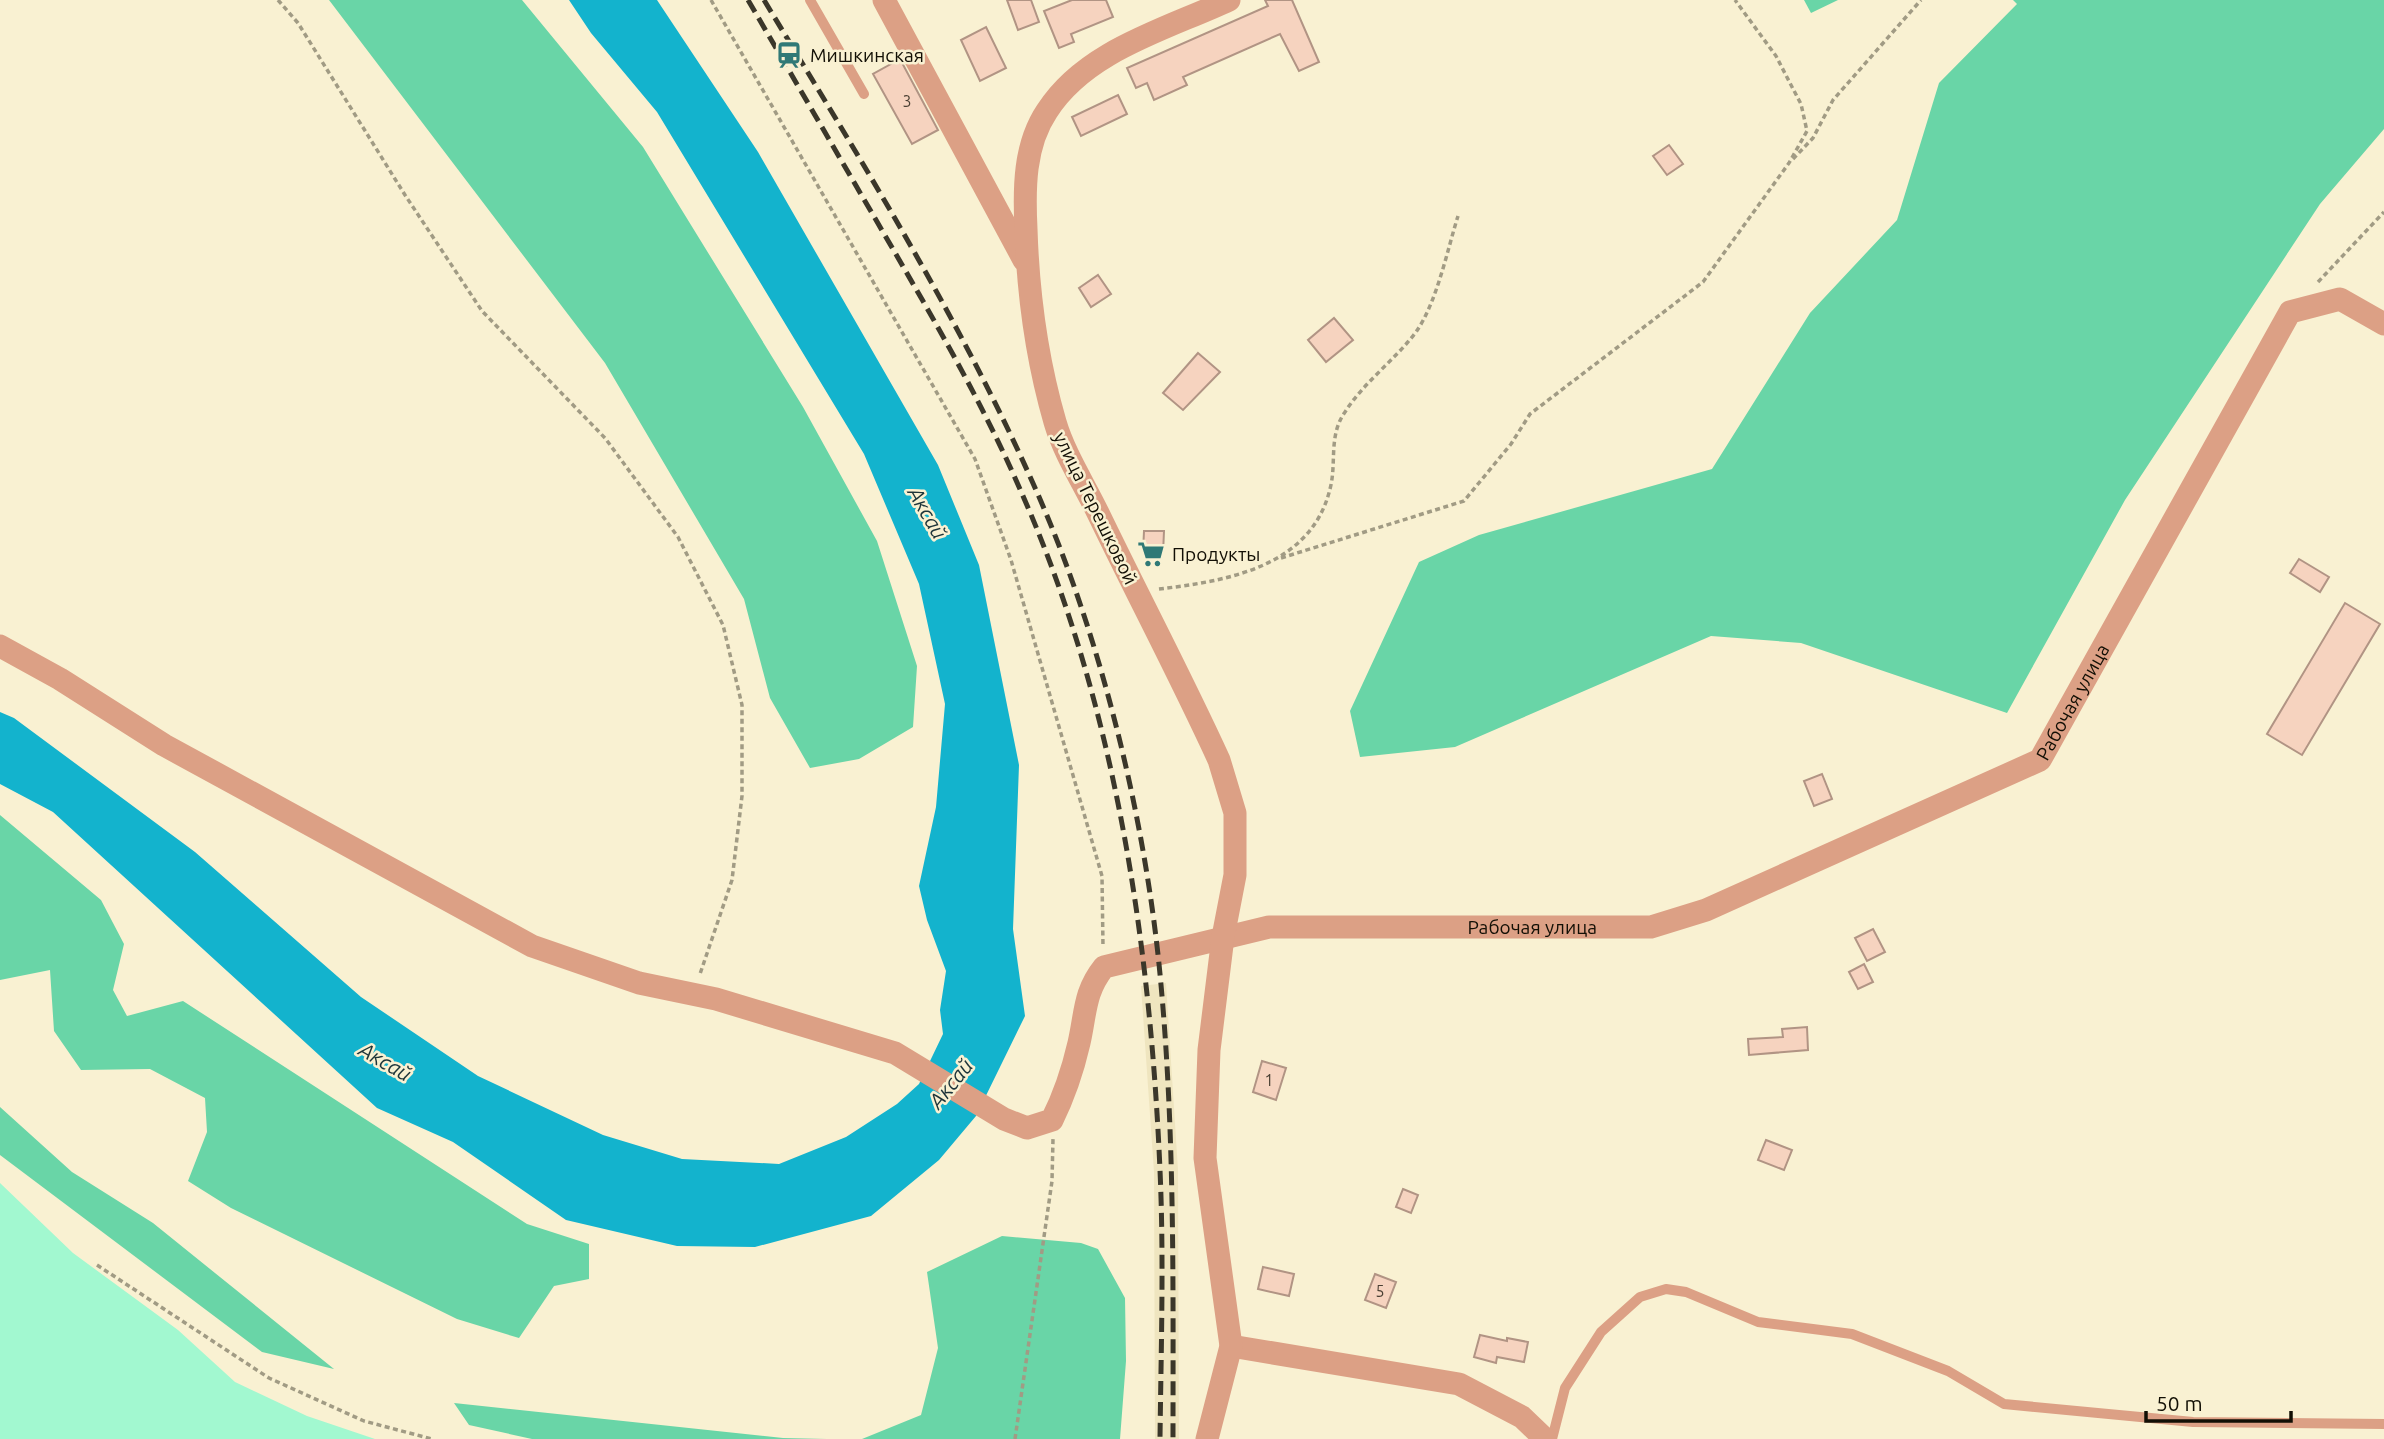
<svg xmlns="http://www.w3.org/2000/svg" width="2384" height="1439" viewBox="0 0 2384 1439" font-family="Ubuntu,sans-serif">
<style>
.built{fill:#efe5bf}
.green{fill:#a2f8d0}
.forest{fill:#69d5a7}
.water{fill:#13b3cd}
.building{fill:#f6d3bf;stroke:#b19484;stroke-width:2}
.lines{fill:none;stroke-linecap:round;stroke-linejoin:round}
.path{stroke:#a19b84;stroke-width:3.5;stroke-dasharray:5 3.5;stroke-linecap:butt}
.lane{stroke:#dca085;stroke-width:10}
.street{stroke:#dca085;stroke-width:23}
.rail{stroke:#3b372a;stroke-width:5;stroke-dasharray:14 7;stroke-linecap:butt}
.labels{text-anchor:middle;stroke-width:5;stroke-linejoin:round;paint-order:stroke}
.number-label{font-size:16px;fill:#4b4034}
.poi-label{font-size:19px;fill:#120f05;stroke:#f9f1d2;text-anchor:start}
.street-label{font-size:19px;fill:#120f05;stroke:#f9f1d2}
.water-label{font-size:21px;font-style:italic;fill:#1d3439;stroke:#f9f1d2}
</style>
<rect width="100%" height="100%" fill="#f9f1d2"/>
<path class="built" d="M1166,983L1178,1170L1179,1439H1155L1154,1172L1141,986Z"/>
<path class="green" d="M0,1183L73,1253L178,1330L235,1382L307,1416L375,1439H0Z"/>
<path class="forest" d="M329,0H522L643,147L803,407L877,541L917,666L913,727L859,759L810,768L770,698L744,599L605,363Z
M1804,0H1838L1811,13Z
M2013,0H2384V129L2320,204L2125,500L2007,713L1801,643L1711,636L1455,747L1360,757L1350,711L1419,562L1479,535L1712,469L1810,313L1897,220L1939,83L2017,4Z
M0,815L101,900L124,944L113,990L127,1016L183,1001L527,1224L589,1244V1279L554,1286L519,1338L457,1319L231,1208L188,1181L207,1132L205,1098L150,1069L81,1070L54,1031L50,970L0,980Z
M0,1107L72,1172L153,1223L334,1369L262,1352L0,1155Z
M1002,1236L1081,1243L1098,1249L1125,1298L1126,1361L1120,1439H862L921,1415L938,1348L927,1272Z
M454,1403L783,1438L827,1439H532L469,1425Z"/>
<path class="water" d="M569,0H657L758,152L938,465L979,565L1019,765L1013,929L1025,1016L976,1116L939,1160L871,1216L755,1247L677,1246L566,1220L453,1142L377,1108L53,812L0,784V712L14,718L195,852L361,997L478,1076L603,1135L682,1159L779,1164L846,1137L897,1104L919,1084L943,1034L940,1010L946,971L927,920L919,886L936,807L945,704L919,584L864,454L657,112L591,33Z"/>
<path class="building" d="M1007,0H1031L1039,22L1018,30Z
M1072,0H1106L1113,17L1071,34L1074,42L1059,48L1044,11Z
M1265,0H1292L1319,62L1299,71L1280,34L1183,77L1187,85L1154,100L1147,83L1136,88L1127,68L1268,6Z
M986,27L1006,68L980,81L961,40Z
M900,59L938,130L912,144L873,74Z
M1118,95L1127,114L1081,136L1072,117Z
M1669,145L1683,164L1667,175L1653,156Z
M1098,275L1111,294L1091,307L1079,288Z
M1334,318L1353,340L1326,362L1308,340Z
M1198,353L1220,372L1183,410L1163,393Z
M1144,531H1164L1163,554L1143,553Z
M2299,559L2329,577L2320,592L2290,573Z
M2345,603L2380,624L2302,755L2267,734Z
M1822,774L1832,799L1814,806L1804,781Z
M1873,929L1885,952L1867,961L1855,938Z
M1864,964L1873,982L1858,989L1849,972Z
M1807,1027L1808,1050L1749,1055L1748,1039L1783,1037L1782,1029Z
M1262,1061L1286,1068L1276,1100L1253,1092Z
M1766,1140L1792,1150L1784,1170L1758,1160Z
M1403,1189L1418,1195L1411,1213L1396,1207Z
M1263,1267L1294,1274L1289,1296L1258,1289Z
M1375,1274L1396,1282L1386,1308L1365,1300Z
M1480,1335L1507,1341V1338L1528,1342L1524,1362L1497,1357L1496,1363L1474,1357Z"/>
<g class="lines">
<path class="path" d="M278,0L298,23L405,195L482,311L605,438L678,537L723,625L742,705V796L732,880L700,974
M711,0L975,459L1011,560L1102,876L1103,947
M1793,159L1813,138L1833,100L1921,0
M2318,282L2384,212
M1281,558L1464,501L1511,444L1530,414L1703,282L1789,163L1807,131L1801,104L1791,85L1776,56L1735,0
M1159,589C1227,581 1311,567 1330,489C1337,463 1328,436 1345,412C1364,382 1395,360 1416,332C1437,302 1447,251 1458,216
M97,1265L269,1378L364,1421L432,1439
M1015,1439L1052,1181L1053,1139"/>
<path class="lane" d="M810,0L864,94
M1552,1439L1565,1388L1601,1332L1640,1297L1666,1289L1686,1292L1758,1322L1852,1334L1948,1371L2004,1404L2193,1422L2384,1424"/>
<g class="street">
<path d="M884,0L1024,260"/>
<path id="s1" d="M0,646L60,679L164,745L532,946L639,983L716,999L895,1053L1004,1119L1027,1128L1052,1120C1064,1096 1073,1069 1079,1043C1086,1012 1084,992 1104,967L1269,927H1651L1706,910L2040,760L2290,312L2340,299L2384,324"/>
<path d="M1231,1346L1459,1384L1522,1417L1545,1439"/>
<path d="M1207,1439L1231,1346L1205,1158L1209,1050L1223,937L1235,875V813L1219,760C1181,677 1138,596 1098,513C1084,484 1064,453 1055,422C1037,360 1028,293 1026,229C1024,189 1024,145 1047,111C1086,50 1167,29 1229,0"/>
</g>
<path class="rail" d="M748,0C793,77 838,155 883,232C933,318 984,405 1023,496C1116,708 1150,942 1160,1170C1164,1260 1161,1350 1160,1439
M764,0C860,159 961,320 1036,490C1099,632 1143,809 1159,964C1175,1122 1173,1280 1173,1439"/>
</g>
<defs>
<symbol id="station-bare" viewBox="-9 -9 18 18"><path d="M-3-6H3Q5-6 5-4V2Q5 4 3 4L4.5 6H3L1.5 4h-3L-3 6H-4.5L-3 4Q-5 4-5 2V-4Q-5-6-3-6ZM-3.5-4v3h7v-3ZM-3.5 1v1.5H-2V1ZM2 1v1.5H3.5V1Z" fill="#307976" stroke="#f9f1d2" stroke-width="2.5" paint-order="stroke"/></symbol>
<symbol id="supermarket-bare" viewBox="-9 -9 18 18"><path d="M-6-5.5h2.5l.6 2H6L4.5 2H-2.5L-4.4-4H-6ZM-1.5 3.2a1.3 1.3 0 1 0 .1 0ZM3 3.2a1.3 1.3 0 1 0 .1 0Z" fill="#307976" stroke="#f9f1d2" stroke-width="2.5" paint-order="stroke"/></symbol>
</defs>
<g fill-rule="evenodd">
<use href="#station-bare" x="770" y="36" width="38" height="38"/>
<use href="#supermarket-bare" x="1132" y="535" width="38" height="38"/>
</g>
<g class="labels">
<g class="number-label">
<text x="907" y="107">3</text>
<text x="1269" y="1086">1</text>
<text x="1380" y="1297">5</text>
</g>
<g class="poi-label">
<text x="810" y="62">Мишкинская</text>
<text x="1172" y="561">Продукты</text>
</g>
<g class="street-label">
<text transform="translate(1096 508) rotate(64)" y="7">улица Терешковой</text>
<text dy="7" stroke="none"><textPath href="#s1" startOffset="2373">Рабочая улица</textPath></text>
<text dy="7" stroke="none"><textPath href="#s1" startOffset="1764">Рабочая улица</textPath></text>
</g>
<g class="water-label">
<text transform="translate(927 513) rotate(60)" y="7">Аксай</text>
<text transform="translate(385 1062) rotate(30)" y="7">Аксай</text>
<text transform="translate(951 1084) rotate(-51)" y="7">Аксай</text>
</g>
</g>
<path d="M2146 1411v10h145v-10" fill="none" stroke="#120f05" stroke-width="3.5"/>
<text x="2156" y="1411" font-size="21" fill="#120f05" stroke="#f9f1d2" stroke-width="5" paint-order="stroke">50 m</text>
</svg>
